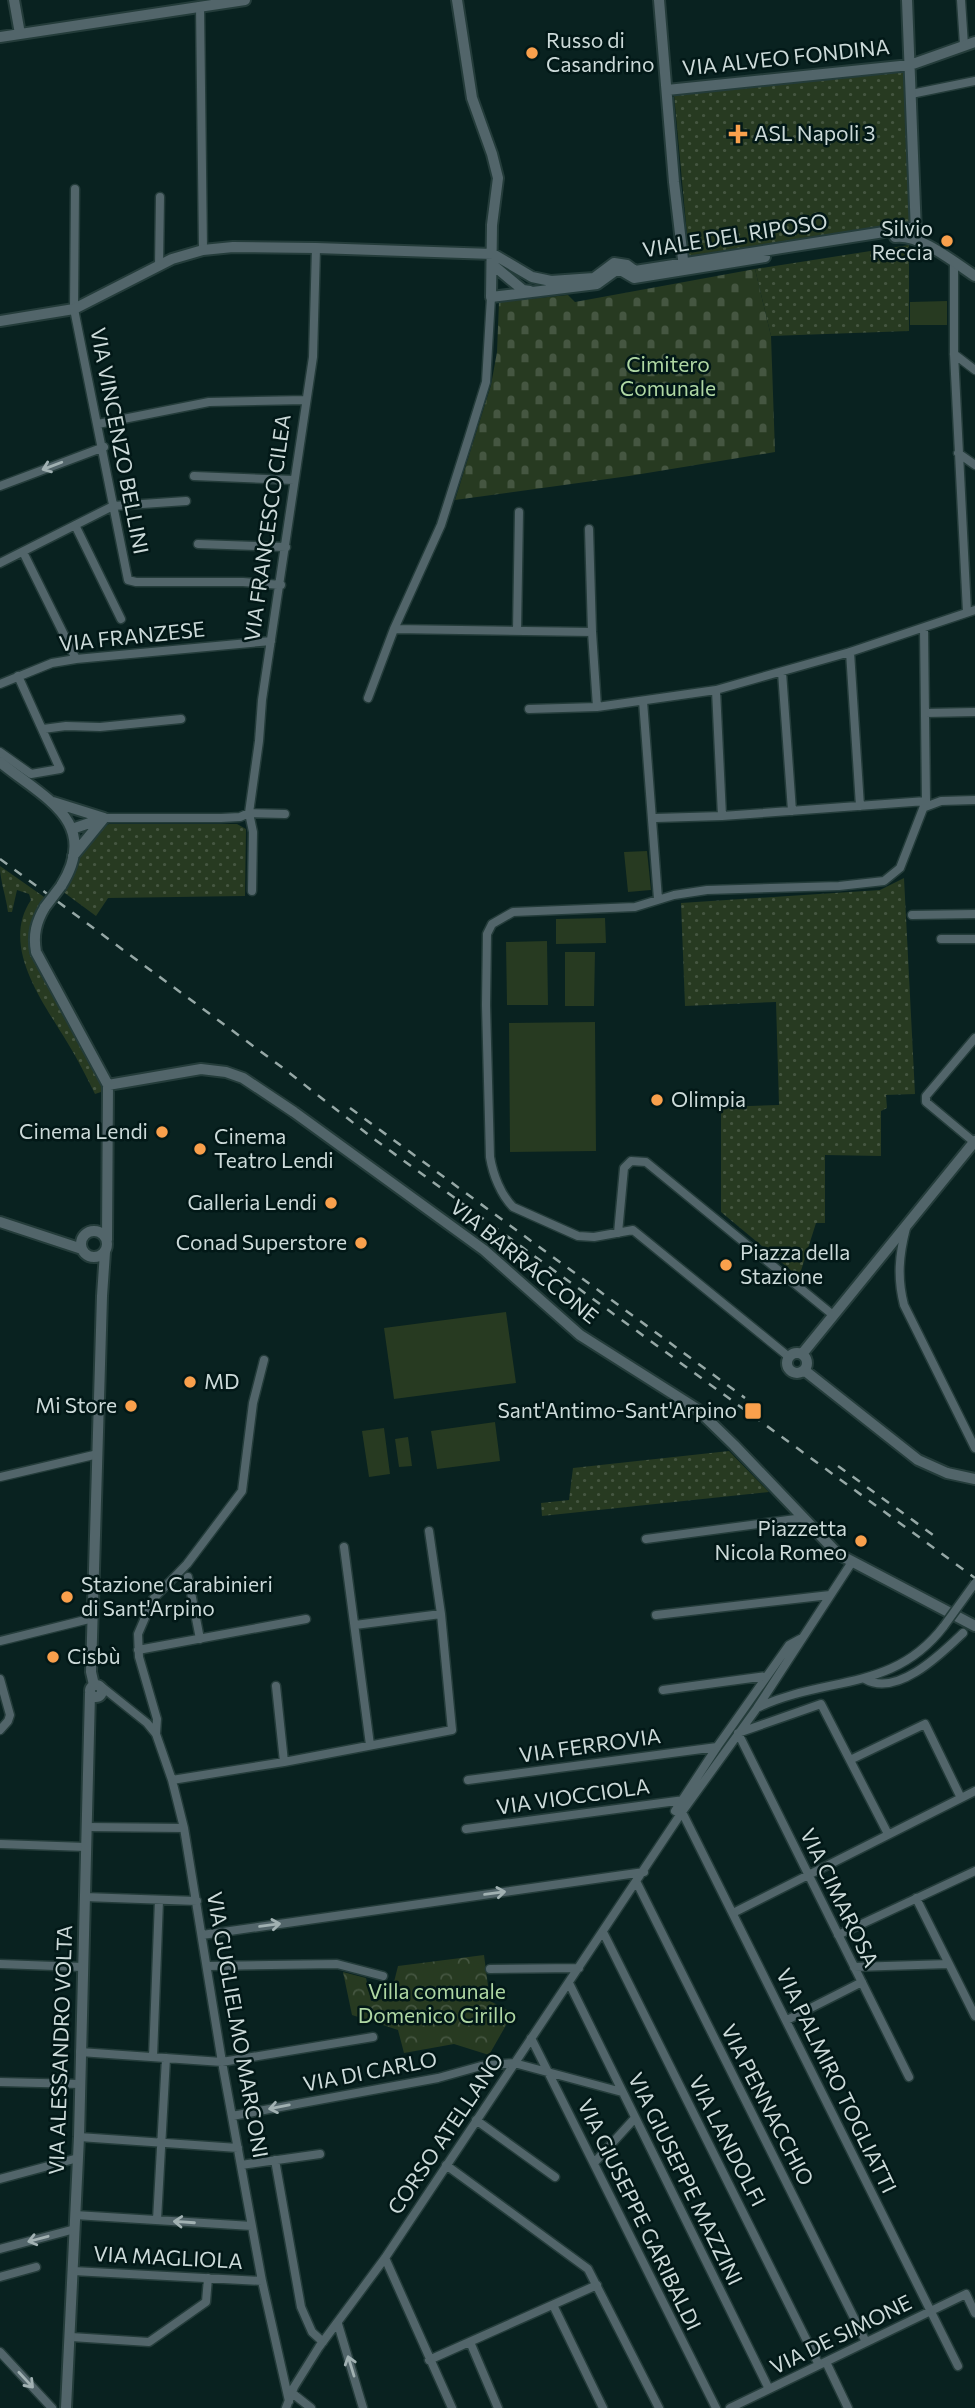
<svg xmlns="http://www.w3.org/2000/svg" width="975" height="2408" viewBox="0 0 975 2408" font-family="Commissioner,sans-serif">
<style>
.grass{fill:url(#grass-dots)}
.forest{fill:url(#forest-crowns)}
.cemetery{fill:url(#cemetery-stones)}
.pitch{fill:#273a21}
.lines{fill:none;stroke-linecap:round;stroke-linejoin:round}
.minor-casing{stroke:#243c3a;stroke-width:11}
.tertiary-casing{stroke:#243c3a;stroke-width:14}
.minor{stroke:#52656a;stroke-width:8}
.tertiary{stroke:#52656a;stroke-width:10}
.rail{stroke:#96a8a6;stroke-width:2.5;stroke-dasharray:9 9;stroke-linecap:butt}
.minor-bridge-casing{stroke:#243c3a;stroke-width:11;stroke-linecap:butt}
.tertiary-bridge-casing{stroke:#243c3a;stroke-width:14;stroke-linecap:butt}
.minor-bridge{stroke:#52656a;stroke-width:8}
.tertiary-bridge{stroke:#52656a;stroke-width:10}
.oneway{stroke:#a1b1b2}
.poi-dot{fill:#f9a04c;stroke:#021817;stroke-width:2.5}
.labels{text-anchor:middle;stroke-width:5;stroke-linejoin:round;paint-order:stroke}
.poi-label{font-size:21px;fill:#ccdad9;stroke:#021817;text-anchor:start}
.street-label{font-size:21px;fill:#ccdad9;stroke:#021817}
.park-label{font-size:21px;fill:#afd7a3;stroke:#021817}
</style>
<defs>
<pattern id="grass-dots" width="8" height="8" patternUnits="userSpaceOnUse" patternTransform="scale(1.75)"><rect width="8" height="8" fill="#273a21"/><path d="M2 2h.1M6 6h.1" fill="none" stroke="#455641" stroke-width="1.8" stroke-linecap="round"/></pattern>
<pattern id="forest-crowns" width="20" height="18" patternUnits="userSpaceOnUse" patternTransform="scale(1.75)"><rect width="20" height="18" fill="#273a21"/><path d="M2 6a3 3 0 1 1 6 0M12 15a3 3 0 1 1 6 0" fill="none" stroke="#455641"/></pattern>
<pattern id="cemetery-stones" width="16" height="16" patternUnits="userSpaceOnUse" patternTransform="scale(1.75)"><rect width="16" height="16" fill="#273a21"/><path d="M2 7V4a2 2 0 0 1 4 0v3zM10 15v-3a2 2 0 0 1 4 0v3z" fill="#455641"/></pattern>
</defs>
<rect width="100%" height="100%" fill="#092220"/>
<path class="grass" d="M905,72L912,223L689,256L674,95Z
M909,245V331L771,336L755,269Z
M109,824H237L246,829L245,896L108,898L96,916L62,891C77,871 84,835 109,824Z
M0,866L47,899L32,947L97,1069L104,1091L95,1094C86,1076 77,1058 67,1042C43,1002 0,946 31,900L29,894L17,890L12,912H8C6,896 0,881 0,866Z
M904,878L915,1094L886,1095L887,1108L881,1111V1156L825,1155V1223H816L799,1277L721,1212V1107L779,1105L776,1002L685,1006L681,903L880,890Z
M729,1451L769,1492L542,1516L541,1503L569,1500L573,1468Z"/>
<path class="forest" d="M484,1955L490,2001L513,2013L489,2055L454,2044L404,2053L398,2030L352,2015L343,1972L366,1978L371,2001L390,1998L398,1966Z"/>
<path class="cemetery" d="M755,269L771,336L775,452L629,476L455,500L491,385L497,352L499,302L568,295L575,302Z"/>
<path class="pitch" d="M947,301V325H910V302Z
M647,851L651,890L628,892L624,852Z
M605,918L606,943L556,944V919Z
M547,941L548,1005H507L506,942Z
M565,952H595L594,1006H565Z
M595,1022L596,1151L510,1152L509,1023Z
M506,1312L516,1383L394,1399L384,1328Z
M495,1422L500,1461L437,1469L431,1431Z
M384,1428L390,1474L369,1477L362,1431Z
M408,1437L412,1466L399,1467L395,1439Z"/>
<g class="lines">
<defs>
<path id="minor" d="M961,0L964,45
M200,6L203,250
M911,94L975,81
M75,189L74,309L128,580L136,582H243L281,585
M954,262V354L967,612
M159,266L160,197
M954,354L975,370
M98,424L209,402L306,400
M958,453L975,465
M194,476L294,480
M0,486L104,447
M75,525L121,619
M589,529L592,632L597,707
M198,544L286,547
M23,552L76,659
M0,563L113,506L186,501
M394,629L592,632
M517,631L519,512
M850,652L860,806
M782,672L792,811
M0,684L52,663L76,659L271,641
M716,690L722,816
M368,698L394,629L441,525L469,437L486,382L491,297
M643,701L658,899
M529,709L597,707L716,690L850,652L975,610
M925,713L975,712
M43,729L66,726L100,727L181,719
M0,752L31,774L60,769L18,676
M925,807L941,801L975,800
M104,818H221L240,817L249,813L285,814
M656,818L722,816L926,801
M252,891L253,832L249,813L259,741L262,700L313,357L316,248
M912,915L975,914
M941,939H975
M974,1142L926,1102V1096L975,1038
M906,1228C899,1255 897,1278 904,1305L975,1448
M618,1233L624,1168L631,1161L646,1162L833,1315
M789,1357L633,1230L594,1237L578,1236L513,1207C501,1195 493,1175 490,1157L486,1005L487,934L492,924L513,912L635,907L674,895L707,890L839,886L884,881L900,868L926,801L924,629
M0,1477L98,1454
M646,1539L803,1518
M344,1547L370,1745
M188,1577L200,1639
M656,1615L830,1595
M355,1625L441,1614
M800,1639L789,1645L717,1747L675,1811L682,1812L958,2366
M0,1641L93,1618
M138,1650L306,1619
M0,1679L10,1715L8,1721L0,1730
M865,1679C897,1698 942,1653 963,1633
M276,1686L284,1762
M102,1687L147,1723L156,1734L172,1780L184,1828L222,2062L262,2281L289,2401
M663,1690L767,1676
M757,1708C826,1675 893,1693 944,1626
M156,1734L157,1719L139,1657L138,1634L153,1599L187,1564L242,1491L253,1403L264,1360
M850,1760L925,1724L961,1798
M172,1780L284,1762L452,1730L441,1614L429,1531
M468,1780L717,1747
M86,1827L184,1828
M466,1829L684,1800
M888,1834L821,1704L738,1733L909,2077
M0,1844L86,1847
M637,1883L866,2342
M84,1897L197,1901
M916,1898L975,2016
M733,1913L975,1791
M603,1932L819,2365
M202,1935L644,1872
M838,1935L975,1871
M0,1964L83,1967
M208,1966L337,1964L383,1976
M854,1967L949,1964
M490,1969L579,1968
M569,1983L769,2389
M787,2020L862,1982
M531,2038L716,2408
M80,2052L222,2062L373,2037
M153,2057L159,1900
M0,2082L80,2084
M232,2116L438,2078L481,2066L514,2063L622,2092
M476,2120L555,2177
M79,2137L238,2148
M275,2160L301,2307L312,2332L323,2342
M594,2163L635,2118
M241,2165L320,2154
M446,2165L588,2269L659,2408
M0,2179L78,2158
M75,2215L252,2226
M157,2220L166,2058
M0,2249L75,2229
M385,2258L452,2408
M73,2271L262,2281
M0,2277L36,2267
M553,2305L603,2408
M338,2324L363,2408
M71,2337L149,2342L206,2302L208,2278
M470,2342L498,2408
M0,2352L52,2408
M429,2360L597,2285
M826,2362L848,2408
M292,2393L311,2408
M286,2408L294,2387L319,2347L385,2258L682,1812L757,1708L852,1562
M730,2408L966,2294L975,2313"/>
<path id="tertiary" d="M14,0L20,34
M457,0L472,98L492,154L498,178L492,225L491,297
M659,0L674,182L684,268
M907,0L916,233
M0,37L245,0
M667,90L910,65L975,42
M895,237C919,233 955,263 975,276
M493,265L523,290L530,291
M491,297L597,284L615,271H622L634,278L765,257
M0,321L74,309L172,259L203,250L233,247L316,248L493,254L532,277L551,281L594,278L614,263L627,265L635,271L916,227
M0,762C42,797 102,821 61,886
M53,802L104,818
M72,829L104,818
M73,856L104,818
M45,907C36,922 33,935 36,952L108,1085L107,1240
M108,1085L201,1069L226,1072L243,1078L294,1112L484,1250L580,1335L697,1409L734,1445L838,1554L975,1626
M0,1222L82,1249
M81 1244a13 13 0 1 1 26 0a13 13 0 1 1-26 0Z
M787 1363a10 10 0 1 1 20 0a10 10 0 1 1-20 0Z
M802,1354L975,1141
M804,1370L918,1460L947,1473L975,1479
M90 1691a6 6 0 1 1 12 0a6 6 0 1 1-12 0Z
M94,1685L91,1672L102,1296L105,1252
M66,2408L79,2137L90,1693"/>
</defs>
<use href="#minor" class="minor-casing"/>
<use href="#tertiary" class="tertiary-casing"/>
<use href="#minor" class="minor"/>
<use href="#tertiary" class="tertiary"/>
<path class="rail" d="M0,859L283,1068L374,1139L975,1578
M350,1108L745,1398
M838,1466L940,1540"/>
<defs>
<path id="minor-bridge" d="M944,1626L975,1583"/>
<path id="tertiary-bridge" d="M45,907L61,886"/>
</defs>
<use href="#minor-bridge" class="minor-bridge-casing"/>
<use href="#tertiary-bridge" class="tertiary-bridge-casing"/>
<use href="#minor-bridge" class="minor-bridge"/>
<use href="#tertiary-bridge" class="tertiary-bridge"/>
</g>
<defs><path id="oneway-shaft" d="M-6 0H5M1.5-3L5.5 0L1.5 3" fill="none" stroke-width="1.6" stroke-linecap="round" stroke-linejoin="round" transform="scale(1.75)"/></defs>
<g class="oneway">
<use href="#oneway-shaft" transform="translate(52 466) rotate(159)"/>
<use href="#oneway-shaft" transform="translate(495 1893) rotate(-8)"/>
<use href="#oneway-shaft" transform="translate(270 1925) rotate(-8)"/>
<use href="#oneway-shaft" transform="translate(279 2107) rotate(169)"/>
<use href="#oneway-shaft" transform="translate(184 2222) rotate(-176)"/>
<use href="#oneway-shaft" transform="translate(38 2239) rotate(165)"/>
<use href="#oneway-shaft" transform="translate(351 2366) rotate(-107)"/>
<use href="#oneway-shaft" transform="translate(26 2380) rotate(47)"/>
</g>
<g class="poi-dot">
<circle cx="532" cy="53" r="7"/>
<path d="M734.5 123.5h7v7h7v7h-7v7h-7v-7h-7v-7h7z"/>
<circle cx="947" cy="241" r="7"/>
<circle cx="657" cy="1100" r="7"/>
<circle cx="162" cy="1132" r="7"/>
<circle cx="200" cy="1149" r="7"/>
<circle cx="331" cy="1203" r="7"/>
<circle cx="361" cy="1243" r="7"/>
<circle cx="726" cy="1265" r="7"/>
<circle cx="190" cy="1382" r="7"/>
<circle cx="131" cy="1406" r="7"/>
<rect x="744" y="1402" width="18" height="18" rx="3.5"/>
<circle cx="861" cy="1541" r="7"/>
<circle cx="67" cy="1597" r="7"/>
<circle cx="53" cy="1657" r="7"/>
</g>
<g class="labels">
<g class="poi-label">
<text x="546" y="48">Russo di<tspan x="546" dy="24">Casandrino</tspan></text>
<text x="754" y="141">ASL Napoli 3</text>
<text x="933" y="236" text-anchor="end">Silvio<tspan x="933" dy="24">Reccia</tspan></text>
<text x="671" y="1107">Olimpia</text>
<text x="148" y="1139" text-anchor="end">Cinema Lendi</text>
<text x="214" y="1144">Cinema<tspan x="214" dy="24">Teatro Lendi</tspan></text>
<text x="317" y="1210" text-anchor="end">Galleria Lendi</text>
<text x="347" y="1250" text-anchor="end">Conad Superstore</text>
<text x="740" y="1260">Piazza della<tspan x="740" dy="24">Stazione</tspan></text>
<text x="204" y="1389">MD</text>
<text x="117" y="1413" text-anchor="end">Mi Store</text>
<text x="737" y="1418" text-anchor="end">Sant'Antimo-Sant'Arpino</text>
<text x="847" y="1536" text-anchor="end">Piazzetta<tspan x="847" dy="24">Nicola Romeo</tspan></text>
<text x="81" y="1592">Stazione Carabinieri<tspan x="81" dy="24">di Sant'Arpino</tspan></text>
<text x="67" y="1664">Cisbù</text>
</g>
<g class="street-label">
<text transform="translate(786 58) rotate(-6)" y="7">VIA ALVEO FONDINA</text>
<text transform="translate(735 236) rotate(-9)" y="7">VIALE DEL RIPOSO</text>
<text transform="translate(119 441) rotate(79)" y="7">VIA VINCENZO BELLINI</text>
<text transform="translate(268 528) rotate(-82)" y="7">VIA FRANCESCO CILEA</text>
<text transform="translate(132 637) rotate(-6)" y="7">VIA FRANZESE</text>
<text transform="translate(524 1262) rotate(39)" y="7">VIA BARRACCONE</text>
<text transform="translate(590 1746) rotate(-8)" y="7">VIA FERROVIA</text>
<text transform="translate(573 1797) rotate(-8)" y="7">VIA VIOCCIOLA</text>
<text transform="translate(839 1898) rotate(64)" y="7">VIA CIMAROSA</text>
<text transform="translate(237 2025) rotate(80)" y="7">VIA GUGLIELMO MARCONI</text>
<text transform="translate(61 2050) rotate(-88)" y="7">VIA ALESSANDRO VOLTA</text>
<text transform="translate(370 2072) rotate(-11)" y="7">VIA DI CARLO</text>
<text transform="translate(836 2081) rotate(64)" y="7">VIA PALMIRO TOGLIATTI</text>
<text transform="translate(767 2105) rotate(63)" y="7">VIA PENNACCHIO</text>
<text transform="translate(446 2134) rotate(-56)" y="7">CORSO ATELLANO</text>
<text transform="translate(727 2141) rotate(63)" y="7">VIA LANDOLFI</text>
<text transform="translate(685 2179) rotate(64)" y="7">VIA GIUSEPPE MAZZINI</text>
<text transform="translate(639 2215) rotate(64)" y="7">VIA GIUSEPPE GARIBALDI</text>
<text transform="translate(168 2258) rotate(3)" y="7">VIA MAGLIOLA</text>
<text transform="translate(841 2335) rotate(-26)" y="7">VIA DE SIMONE</text>
</g>
<g class="park-label">
<text x="668" y="372">Cimitero<tspan x="668" dy="24">Comunale</tspan></text>
<text x="437" y="1999">Villa comunale<tspan x="437" dy="24">Domenico Cirillo</tspan></text>
</g>
</g>
</svg>
